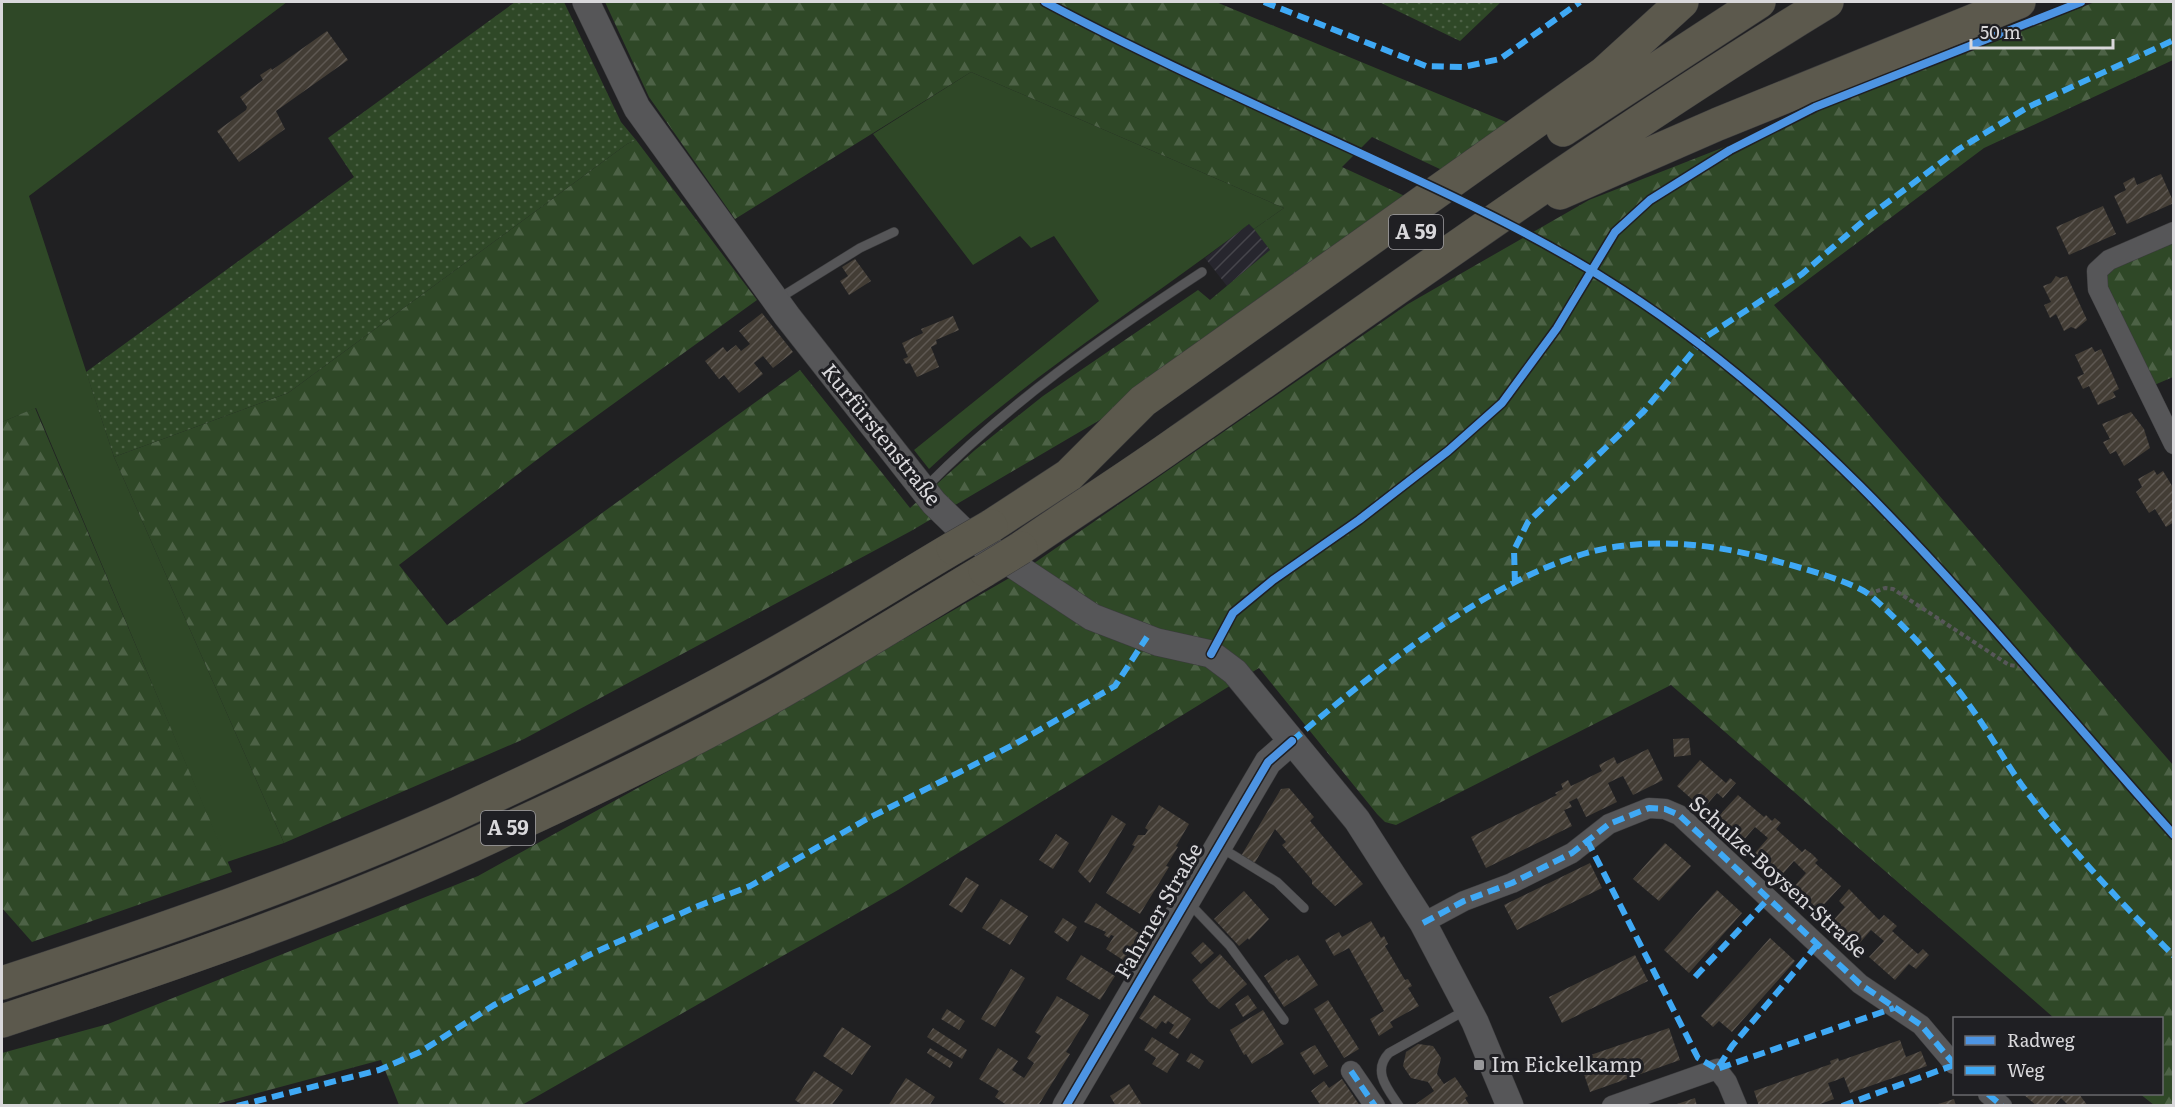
<svg xmlns="http://www.w3.org/2000/svg" width="2175" height="1107" viewBox="0 0 2175 1107" font-family="Literata,serif">
<style>
.industrial{fill:url(#industrial-furrows)}
.grass{fill:#2f4827}
.forest{fill:url(#forest-firs)}
.garden{fill:url(#garden-dots)}
.building{fill:url(#building-hatch)}
.lines{fill:none;stroke-linecap:round;stroke-linejoin:round}
.lane-casing{stroke:#3b3b3d;stroke-width:10}
.street-casing{stroke:#3b3b3d;stroke-width:21}
.secondary-casing{stroke:#3b3b3d;stroke-width:28}
.highway-casing{stroke:#3b3b3d;stroke-width:34}
.path{stroke:#575759;stroke-width:4;stroke-dasharray:4.5 3;stroke-linecap:butt}
.lane{stroke:#565658;stroke-width:9}
.street{stroke:#565658;stroke-width:20}
.secondary{stroke:#565658;stroke-width:27}
.highway{stroke:#5c594d;stroke-width:33}
.highway-bridge-casing{stroke:#3b3b3d;stroke-width:34;stroke-linecap:butt}
.highway-bridge{stroke:#5c594d;stroke-width:33}
.quiet{stroke:#3fa9f5;stroke-width:6;stroke-dasharray:12 6;stroke-linecap:butt}
.cycleway-casing{stroke:#1f1f23;stroke-width:11}
.cycleway{stroke:#4d94e3;stroke-width:8}
.poi-dot{fill:#98989a;stroke:#1f1f23;stroke-width:2}
.labels{text-anchor:middle;stroke-width:6;stroke-linejoin:round;paint-order:stroke}
.shield{fill:#1f1f23;stroke:#a1a0a4;stroke-width:1.5}
.shield-label{font-size:20px;font-weight:bold;fill:#d9d8db}
.street-label{font-size:21px;fill:#d9d8db;stroke:#1f1f23}
.poi-label{font-size:21px;fill:#d9d8db;stroke:#1f1f23;text-anchor:start}
</style>
<defs>
<pattern id="industrial-furrows" width="10" height="10" patternUnits="userSpaceOnUse" patternTransform="scale(1.5)"><rect width="10" height="10" fill="#27262e"/><path d="M-1 1l2-2M0 10L10 0M9 11l2-2" fill="none" stroke="#46454c"/></pattern>
<pattern id="forest-firs" width="22" height="20" patternUnits="userSpaceOnUse" patternTransform="scale(1.5)"><rect width="22" height="20" fill="#2f4827"/><path d="M5 1l3.5 6h-7zM16 11l3.5 6h-7z" fill="#4d6246"/></pattern>
<pattern id="garden-dots" width="8" height="8" patternUnits="userSpaceOnUse" patternTransform="scale(1.5)"><rect width="8" height="8" fill="#2f4827"/><path d="M2 2h.1M6 6h.1" fill="none" stroke="#4d6246" stroke-width="1.8" stroke-linecap="round"/></pattern>
<pattern id="building-hatch" width="6" height="6" patternUnits="userSpaceOnUse" patternTransform="scale(1.5)"><rect width="6" height="6" fill="#433d35"/><path d="M-1 1l2-2M0 6l6-6M5 7l2-2" fill="none" stroke="#5e5852"/></pattern>
</defs>
<rect width="100%" height="100%" fill="#202022"/>
<path class="industrial" d="M1250,223L1270,250L1227,286L1205,258Z"/>
<path class="grass" d="M2,2H287L29,196L114,457L284,843L227,862L36,408L2,422Z
M971,72L1284,208L1254,229L1249,224C1143,306 1027,376 929,469L914,450L1099,301L1054,236L1031,248L1020,236L973,265L873,134Z"/>
<path class="forest" d="M605,2H1216L1511,124L1444,171L1372,137L1342,167L1407,197L1105,417L911,531L524,739L284,843L114,457L288,393L627,144L636,140L757,300L555,446L399,565L447,625L800,370L910,508L975,450L1043,396L1198,290L1210,300L1270,250L1254,229L1284,208L971,72L735,219L649,97Z
M2095,2H2173V60L1984,148L1774,305L2173,765V1105H2154L2140,1094H2162V1018H2054L1671,685L1396,825L1385,822L1377,814L1259,668L898,890L522,1105H399L381,1060L213,1105L2,1106V1053L108,1024L478,876L801,698L1030,566L1408,304L1589,200Z
M2173,232V377L2145,389L2098,289L2109,260Z
M35,408L232,872L32,942L2,908V422Z"/>
<path class="garden" d="M515,2H564L621,122L636,140L627,144L288,393L114,457L86,372L354,177L328,138Z
M1379,2H1501L1460,41Z"/>
<path class="building" d="M327,31L348,60L276,111L285,129L239,162L217,131L246,110L247,107L240,97L263,80L260,75L271,68L272,70Z
M2161,174L2174,203L2127,224L2114,196L2126,190L2123,183L2134,177L2137,185Z
M2103,206L2116,234L2069,255L2056,227Z
M855,259L871,281L849,295L840,281L848,276L842,267Z
M2056,276L2060,278L2067,276L2087,320L2076,329L2071,327L2064,331L2056,314L2050,318L2044,305L2051,302L2043,286L2051,283Z
M762,313L793,352L773,368L763,356L754,363L763,374L739,393L724,375L719,379L705,361L723,347L727,352L736,345L741,351L750,344L739,331Z
M953,316L959,330L936,340L937,344L931,347L939,367L917,377L910,363L906,364L903,359L908,357L902,343L923,333L921,329Z
M2092,347L2095,352L2101,349L2119,389L2113,392L2116,397L2098,405L2089,386L2083,389L2077,377L2084,374L2075,355Z
M2131,412L2144,429L2150,448L2124,466L2116,451L2110,454L2103,442L2110,439L2102,424Z
M2154,470L2157,475L2163,471L2174,489V522L2166,527L2155,509L2149,513L2136,492L2142,487L2138,479Z
M1689,738L1691,755L1674,757L1673,739Z
M1648,749L1663,780L1633,795L1623,776L1616,779L1608,783L1617,802L1586,817L1577,798L1569,802L1572,807L1564,810L1572,826L1486,868L1471,837L1557,795L1555,793L1563,789L1561,784L1568,780L1571,786L1602,771L1599,765L1614,757L1617,764Z
M1700,760L1726,783L1730,778L1736,783L1723,798L1717,793L1703,809L1677,786Z
M1289,788L1314,817L1310,821L1363,884L1335,906L1312,884V880L1282,845L1286,842L1275,829L1254,864L1241,856L1281,789Z
M1738,795L1764,817L1766,815L1772,821L1775,818L1781,823L1776,829L1802,852L1805,849L1812,854L1818,860L1815,863L1841,886L1818,911L1792,889L1806,873L1794,861L1780,877L1754,854L1768,838L1755,827L1741,843L1715,820Z
M1159,805L1189,824L1176,846L1178,847L1166,866L1169,867L1140,914L1106,893L1135,846L1132,845L1138,835H1145L1148,830L1145,828Z
M1112,815L1126,824L1090,883L1078,871Z
M1056,834L1069,843L1053,869L1039,860Z
M1665,843L1691,866L1659,901L1633,879Z
M1590,863L1602,888L1517,930L1504,905Z
M966,877L979,885L962,913L949,905Z
M1849,889L1879,920L1884,915L1897,926L1892,931L1918,954L1923,949L1929,955L1916,969L1909,964L1895,980L1869,957L1884,941L1871,930L1857,946L1831,923L1845,907L1839,901Z
M1717,890L1742,913L1689,973L1664,950Z
M1244,891L1269,919L1249,940L1248,938L1239,946L1214,919Z
M1001,899L1028,916L1010,945L982,928Z
M1096,903L1143,936L1126,962L1106,949L1114,936L1111,935L1109,938L1104,935L1106,932L1084,922Z
M1063,918L1077,927L1068,942L1054,932Z
M1371,921L1381,938L1384,936L1388,944L1385,946L1405,980L1408,979L1412,986L1408,988L1419,1006L1390,1022L1393,1027L1379,1036L1370,1019L1384,1011L1349,948L1334,956L1325,940L1339,932L1342,937Z
M1770,938L1795,961L1732,1032L1719,1021L1713,1027L1701,1016Z
M1203,942L1214,953L1201,964L1191,953Z
M1220,954L1247,984L1219,1009L1209,1002L1192,980Z
M1081,955L1115,976L1100,1000L1066,979Z
M1298,955L1318,985L1284,1007L1264,976L1287,959L1288,961Z
M1635,955L1648,981L1562,1023L1549,997Z
M1011,969L1025,978L995,1027L981,1019Z
M1154,995L1191,1019L1178,1039L1169,1033L1174,1025L1168,1021L1166,1024L1162,1021L1156,1029L1139,1018Z
M1248,995L1257,1008L1243,1017L1235,1004Z
M1057,996L1089,1015L1066,1052L1070,1054L1038,1106H1008L995,1097L999,1091L979,1079L998,1048L1018,1061L1012,1070L1024,1078L1034,1063L1027,1058L1041,1036L1035,1032Z
M1328,1000L1359,1049L1344,1058L1314,1009Z
M947,1009L965,1021L959,1030L941,1019Z
M1263,1010L1284,1044L1252,1064L1246,1054L1244,1055L1230,1030Z
M842,1027L871,1046L852,1075L823,1056Z
M933,1028L967,1050L962,1059L927,1037Z
M1669,1028L1680,1060L1590,1092L1579,1059Z
M1152,1037L1179,1054L1167,1073L1152,1064L1156,1058L1144,1050Z
M1900,1040L1906,1057L1921,1051L1927,1066L1850,1093L1844,1077L1837,1080L1828,1083L1834,1099L1815,1106H1759L1754,1091L1831,1064L1830,1061L1838,1058L1839,1061Z
M1418,1044L1433,1046L1441,1058L1437,1074L1444,1084L1455,1077L1468,1096L1465,1098L1470,1106H1413L1434,1091L1428,1082L1411,1078L1403,1066L1406,1052Z
M1315,1045L1328,1066L1314,1075L1300,1053Z
M930,1048L953,1062L950,1068L927,1053Z
M1191,1053L1204,1061L1199,1069L1186,1061Z
M814,1071L843,1090L831,1106H804L795,1100Z
M906,1078L935,1097L929,1106H888Z
M1342,1079L1360,1106H1321L1311,1091L1324,1081L1329,1088Z
M1129,1084L1139,1100L1143,1106H1116L1110,1096Z
M2023,1094H2079L2088,1106H2069L2061,1098L2054,1106H2037Z
M1695,1098L1697,1106H1674V1105Z
M1954,1099L1956,1106H1935V1105Z"/>
<g class="lines">
<defs>
<path id="lane" d="M778,299L860,248L894,232
M925,488C1010,402 1101,338 1202,272
M1220,847L1277,882L1304,908
M1188,902L1230,946L1284,1020
M1399,1106C1387,1088 1372,1071 1389,1053L1466,1010"/>
<path id="street" d="M2174,232L2109,260L2097,271L2098,289L2174,444
M1423,923L1464,901L1512,883L1572,853L1609,824L1649,808L1665,809L1679,815L1860,984L1921,1025L1954,1064
M1351,1071L1375,1106
M1988,1094L2002,1106
M1612,1106L1717,1069L1727,1082L1737,1106"/>
<path id="secondary" d="M586,2L637,108L787,316L934,503L965,533L1092,617L1157,642L1211,654L1235,672L1357,820L1423,923L1475,1022L1510,1106
M1066,1106L1268,762L1292,741"/>
<path id="highway" d="M1563,130L1759,2
M1560,193L1718,124L2019,2
M991,526L1069,475L1143,401L1604,73L1682,2
M1021,548C1073,512 1127,478 1179,441C1394,292 1604,138 1827,2
M2,983C155,933 308,880 456,814C569,762 682,707 790,645C845,614 899,580 953,548
M2,1021C160,969 319,915 471,846C585,794 699,740 807,677C867,642 925,606 985,570"/>
</defs>
<use href="#lane" class="lane-casing"/>
<use href="#street" class="street-casing"/>
<use href="#secondary" class="secondary-casing"/>
<use href="#highway" class="highway-casing"/>
<path class="path" d="M1869,594L1885,588L1893,589L2009,665L2026,667"/>
<use href="#lane" class="lane"/>
<use href="#street" class="street"/>
<use href="#secondary" class="secondary"/>
<use href="#highway" class="highway"/>
<defs>
<path id="highway-bridge" d="M953,548L991,526
M985,570L1021,548"/>
</defs>
<use href="#highway-bridge" class="highway-bridge-casing"/>
<use href="#highway-bridge" class="highway-bridge"/>
<path class="quiet" d="M1264,2L1426,66L1463,67L1500,59L1580,2
M1515,583L1514,550L1528,522L1644,411L1704,338L1802,274L1868,217L1959,149L2028,107L2174,40
M1292,741C1373,672 1513,559 1621,546C1673,539 1727,547 1776,561C1798,567 1855,582 1871,596C1912,632 1951,677 1981,722C1995,743 2007,764 2021,784C2066,845 2120,902 2174,956
M1587,840L1698,1058L1717,1069
M1423,923L1464,901L1512,883L1572,853L1609,824L1649,808L1665,809L1679,815L1860,984L1921,1025L1954,1064
M1817,945L1732,1046L1717,1069L1894,1008
M1695,977L1767,900
M1351,1071L1375,1106
M1988,1094L2002,1106
M237,1106L379,1070L420,1052L494,1005L589,955L693,908L750,886L865,820L1015,744L1115,686L1147,637
M1842,1106L1954,1065"/>
<defs>
<path id="cycleway" d="M1045,2C1163,65 1286,118 1407,175C1480,209 1553,245 1621,289C1841,430 2001,643 2174,835
M1211,654L1233,613L1273,580L1359,520L1448,451L1502,403L1557,328L1615,232L1650,200L1730,150L1815,107L2081,2
M1066,1106L1268,762L1292,741"/>
</defs>
<use href="#cycleway" class="cycleway-casing"/>
<use href="#cycleway" class="cycleway"/>
</g>
<rect class="poi-dot" x="1473" y="1059" width="12" height="12" rx="3"/>
<g class="labels">
<g class="shield">
<rect x="1389" y="215" width="54" height="34" rx="4.5"/>
<rect x="481" y="811" width="54" height="34" rx="4.5"/>
</g>
<g class="shield-label">
<text x="1416" y="239">A 59</text>
<text x="508" y="835">A 59</text>
</g>
<g class="street-label">
<text transform="translate(881 435) rotate(51)" y="7">Kurfürstenstraße</text>
<text transform="translate(1778 877) rotate(42)" y="7">Schulze-Boysen-Straße</text>
<text transform="translate(1159 911) rotate(-60)" y="7">Fahrner Straße</text>
</g>
<g class="poi-label">
<text x="1491" y="1072">Im Eickelkamp</text>
</g>
</g>
<rect width="2175" height="1107" fill="none" stroke="#d9d8db" stroke-width="6"/>
<rect x="1953" y="1017" width="210" height="78" fill="#1f1f23" stroke="#69696d" stroke-width="1.5"/>
<rect x="1965" y="1036" width="30" height="9" fill="#4d94e3" stroke="#69696d" stroke-width="1.5"/>
<text x="2007" y="1047" font-size="18" fill="#d9d8db">Radweg</text>
<rect x="1965" y="1066" width="30" height="9" fill="#3fa9f5" stroke="#69696d" stroke-width="1.5"/>
<text x="2007" y="1077" font-size="18" fill="#d9d8db">Weg</text>
<path d="M1971 39v9h142v-9" fill="none" stroke="#d9d8db" stroke-width="3"/>
<text x="1980" y="39" font-size="18" fill="#d9d8db" stroke="#1f1f23" stroke-width="4.5" paint-order="stroke">50 m</text>
</svg>
